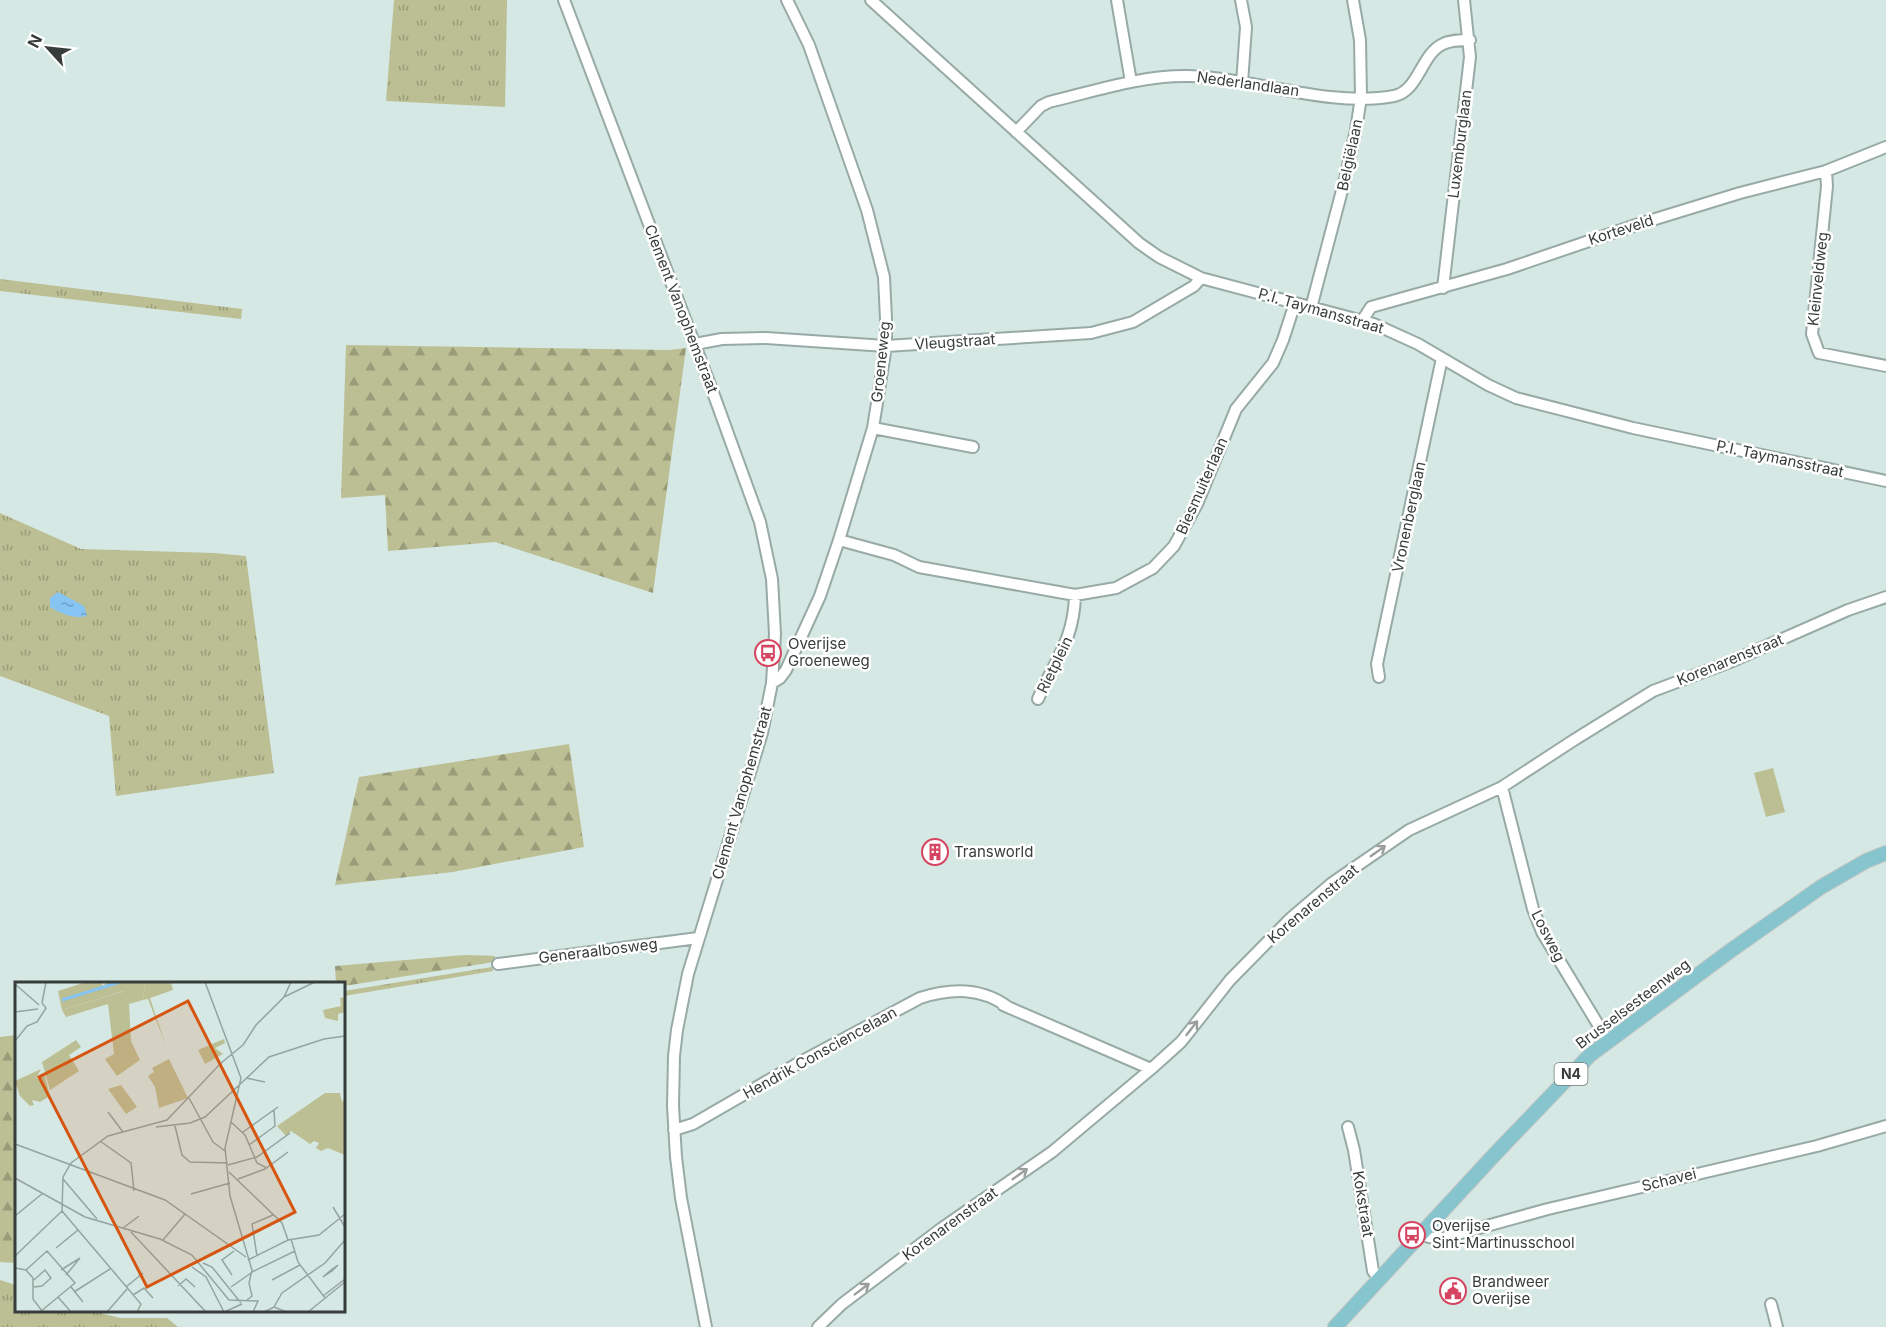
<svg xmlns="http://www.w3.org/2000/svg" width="1886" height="1327" viewBox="0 0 1886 1327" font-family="Inter,sans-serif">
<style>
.grass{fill:url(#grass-tufts)}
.forest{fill:url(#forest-firs)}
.park{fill:#bcbf93}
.water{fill:url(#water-ripples)}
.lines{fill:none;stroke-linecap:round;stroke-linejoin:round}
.minor-casing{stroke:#98aaa5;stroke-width:14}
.major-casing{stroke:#c3c5c4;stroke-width:16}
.minor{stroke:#fff;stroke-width:10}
.major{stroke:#86c5ce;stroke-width:14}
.oneway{stroke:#9a9e9d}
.labels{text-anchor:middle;stroke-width:5;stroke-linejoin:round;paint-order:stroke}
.shield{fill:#fff;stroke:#727776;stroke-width:1.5}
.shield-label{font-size:14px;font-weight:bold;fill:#363d3b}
.street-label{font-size:15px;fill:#363d3b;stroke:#fff}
.poi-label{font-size:15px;fill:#363d3b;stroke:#fff;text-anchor:start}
.inset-river{fill:none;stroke:#86c4f3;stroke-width:3}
.inset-road{fill:none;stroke:#95a4a0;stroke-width:1.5}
.view{fill:#d65611;fill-opacity:0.15;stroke:#d65611;stroke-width:3}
.inset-edge{fill:none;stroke:#363d3b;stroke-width:3}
</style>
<defs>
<pattern id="grass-tufts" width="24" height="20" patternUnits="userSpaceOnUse" patternTransform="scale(1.5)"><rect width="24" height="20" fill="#bcbf93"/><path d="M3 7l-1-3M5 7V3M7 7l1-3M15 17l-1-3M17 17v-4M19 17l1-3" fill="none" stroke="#9a9c79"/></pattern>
<pattern id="forest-firs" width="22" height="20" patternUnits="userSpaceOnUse" patternTransform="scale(1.5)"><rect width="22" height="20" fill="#bcbf93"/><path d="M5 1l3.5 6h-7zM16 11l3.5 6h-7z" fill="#9a9c79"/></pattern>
<pattern id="water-ripples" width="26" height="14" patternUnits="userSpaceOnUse" patternTransform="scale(1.5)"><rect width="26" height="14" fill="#86c4f3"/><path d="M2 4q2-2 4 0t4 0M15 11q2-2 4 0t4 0" fill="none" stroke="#6ea0c6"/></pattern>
</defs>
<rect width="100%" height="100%" fill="#d5e8e3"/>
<path class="grass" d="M394,0H507L505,107L386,101Z
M0,279L242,309L241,319L0,291Z
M0,513L81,549L214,553L246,556L274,773L116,796L109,716L0,676Z
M492,967L493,971L344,996V991Z
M0,1280L16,1285V1310H89L120,1318H167L178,1327H0Z"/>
<path class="forest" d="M346,345L669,350L686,348L653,593L495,542L388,551L385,495L341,498Z
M569,744L584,847L453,872L335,885L359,777Z
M465,955L495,956L494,962L344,986V984L336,983L335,966Z
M16,1035V1263L0,1262V1037Z"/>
<path class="park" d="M1773,768L1785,812L1766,817L1754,773Z"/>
<path class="water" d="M58,592L84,606L87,616C73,619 62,614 50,607V598Z"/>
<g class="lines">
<defs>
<path id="minor" d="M564,0L715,398L760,522L772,579L775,634L772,683L762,733L688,974L677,1030L674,1056L673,1106L676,1157L681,1198L706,1327
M871,0L1139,243L1159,257L1201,278L1374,324L1418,344L1488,385L1516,398L1633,428L1886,481
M1117,0L1131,82
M1241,0L1246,27L1242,83
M1016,132L1041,106L1049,102C1095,91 1142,75 1189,76C1254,78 1329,108 1394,96C1419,91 1421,54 1443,44C1451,40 1461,40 1470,40
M1826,171L1827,186L1812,334L1819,353L1886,366
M1443,288L1470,57L1464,0
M1311,308L1345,179L1356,130L1361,97L1360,40L1353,0
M1362,321L1371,307L1507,269L1639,224L1740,193L1826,171L1886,147
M695,344L722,339L766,338L886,346L1091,333L1133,322L1194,286L1201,278
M873,428L973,447
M839,540L894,555L919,567L1075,595L1116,588L1153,568L1174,546L1197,504L1236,409L1273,363L1283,340L1295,303
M1379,677L1377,664L1442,358
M772,683L780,678L786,670L820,596L839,540L873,428L886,346V319L884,277L867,210L809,45L787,0
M1038,699C1055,660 1074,640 1075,595
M1502,787L1533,909L1542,932L1608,1041
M498,964L698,938
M1003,1005L1151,1069
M1348,1127L1354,1150L1373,1271L1379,1279
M674,1130L693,1124L795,1065L920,998C951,988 981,987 1008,1007
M1421,1235L1433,1238H1443L1548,1209L1817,1146L1886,1126
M1771,1304L1777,1327
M818,1327L842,1304L942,1228L1052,1152L1151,1069L1181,1042L1230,980L1291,918L1332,883L1409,830L1502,787L1574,740L1653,691L1730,662L1848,610L1886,597"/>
<path id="major" d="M1335,1327L1496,1153L1590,1055L1730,951L1821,887L1866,861L1886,853"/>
</defs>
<use href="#minor" class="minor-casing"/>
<use href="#major" class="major-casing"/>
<use href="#minor" class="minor"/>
<use href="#major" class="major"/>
</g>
<defs><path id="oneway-shaft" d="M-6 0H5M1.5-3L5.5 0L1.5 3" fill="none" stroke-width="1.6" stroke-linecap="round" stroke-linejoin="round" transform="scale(1.5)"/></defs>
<g class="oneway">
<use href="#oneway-shaft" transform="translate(1378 851) rotate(-35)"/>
<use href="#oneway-shaft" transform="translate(1192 1028) rotate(-52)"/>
<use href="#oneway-shaft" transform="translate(1020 1174) rotate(-35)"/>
<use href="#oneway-shaft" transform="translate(862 1289) rotate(-37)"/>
</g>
<defs>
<symbol id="bus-ring" viewBox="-11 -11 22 22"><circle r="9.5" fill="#fff" stroke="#d54561" stroke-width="1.5"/><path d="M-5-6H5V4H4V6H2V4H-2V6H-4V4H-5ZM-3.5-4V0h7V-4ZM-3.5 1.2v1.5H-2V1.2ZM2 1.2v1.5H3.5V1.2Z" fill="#d54561"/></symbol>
<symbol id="building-ring" viewBox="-11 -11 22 22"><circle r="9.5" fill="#fff" stroke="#d54561" stroke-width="1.5"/><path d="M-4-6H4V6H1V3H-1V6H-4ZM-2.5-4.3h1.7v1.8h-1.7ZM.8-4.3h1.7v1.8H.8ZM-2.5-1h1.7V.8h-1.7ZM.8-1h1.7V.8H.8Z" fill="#d54561"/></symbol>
<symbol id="civic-ring" viewBox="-11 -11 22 22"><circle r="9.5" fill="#fff" stroke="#d54561" stroke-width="1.5"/><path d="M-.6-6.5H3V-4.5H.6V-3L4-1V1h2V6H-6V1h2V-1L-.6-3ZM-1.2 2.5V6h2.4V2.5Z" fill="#d54561"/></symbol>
</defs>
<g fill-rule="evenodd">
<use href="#bus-ring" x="753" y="638" width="30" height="30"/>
<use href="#building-ring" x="920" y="837" width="30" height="30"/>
<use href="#bus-ring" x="1397" y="1220" width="30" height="30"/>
<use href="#civic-ring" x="1438" y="1276" width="30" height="30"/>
</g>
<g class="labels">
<rect class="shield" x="1554.5" y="1063" width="33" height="22" rx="4.5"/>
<g class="shield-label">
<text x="1571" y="1079">N4</text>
</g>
<g class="street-label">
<text transform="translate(1248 84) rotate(8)" y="5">Nederlandlaan</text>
<text transform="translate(1460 144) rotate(-83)" y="5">Luxemburglaan</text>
<text transform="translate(1350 155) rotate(-78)" y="5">Belgiëlaan</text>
<text transform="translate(1621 230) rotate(-18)" y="5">Korteveld</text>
<text transform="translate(1818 279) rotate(-84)" y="5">Kleinveldweg</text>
<text transform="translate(681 309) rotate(69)" y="5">Clement Vanophemstraat</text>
<text transform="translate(1321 311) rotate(16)" y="5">P.I. Taymansstraat</text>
<text transform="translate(955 342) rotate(-4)" y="5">Vleugstraat</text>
<text transform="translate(881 362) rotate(-84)" y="5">Groeneweg</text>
<text transform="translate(1780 459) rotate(12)" y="5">P.I. Taymansstraat</text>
<text transform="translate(1202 486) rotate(-66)" y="5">Biesmuiterlaan</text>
<text transform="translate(1409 517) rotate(-78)" y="5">Vronenberglaan</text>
<text transform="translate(1730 660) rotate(-22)" y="5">Korenarenstraat</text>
<text transform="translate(1055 665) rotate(-64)" y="5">Rietplein</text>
<text transform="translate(742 793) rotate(-74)" y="5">Clement Vanophemstraat</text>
<text transform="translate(1313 904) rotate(-40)" y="5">Korenarenstraat</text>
<text transform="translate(1548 936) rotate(63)" y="5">Losweg</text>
<text transform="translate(598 951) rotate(-7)" y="5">Generaalbosweg</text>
<text transform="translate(1633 1004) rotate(-37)" y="5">Brusselsesteenweg</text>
<text transform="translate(820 1053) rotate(-29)" y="5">Hendrik Consciencelaan</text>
<text transform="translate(1669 1180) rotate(-14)" y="5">Schavei</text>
<text transform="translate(1363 1204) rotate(81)" y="5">Kokstraat</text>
<text transform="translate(950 1224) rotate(-36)" y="5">Korenarenstraat</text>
</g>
<g class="poi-label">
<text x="788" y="649">Overijse<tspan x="788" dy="17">Groeneweg</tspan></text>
<text x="954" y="857">Transworld</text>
<text x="1432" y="1231">Overijse<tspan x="1432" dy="17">Sint-Martinusschool</tspan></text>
<text x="1472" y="1287">Brandweer<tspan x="1472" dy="17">Overijse</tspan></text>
</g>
</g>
<g transform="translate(15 982)">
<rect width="330" height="330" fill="#d5e8e3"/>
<path d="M130,0H156L158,8L135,16L151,64L133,17L128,18ZM110,9L114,22L116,59L125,78L102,94L90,77L99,72L93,22L51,35L47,28ZM209,57L210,61L200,66L208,72L190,82L183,68ZM26,87L21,97L29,91L35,114L25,120L17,118L19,123L15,124L5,114L0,99Z" fill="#bcbf93"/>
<path d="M71,0H86L88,4L92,0H130L128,18L114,22L109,9L47,28L43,9ZM330,15V30L323,32V39L310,36L308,28L326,24L325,16ZM61,58L66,65L54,73L64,89L35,108L27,80ZM154,77L173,116L144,126L140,105L133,94L139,90L137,86ZM106,103L122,125L111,132L93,107ZM310,111H325L327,120L330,116V173L313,166L306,169L301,166L304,161L299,159L295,162L276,149L271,154L262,144Z" fill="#bcbf93"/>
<path class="inset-river" d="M47,18L105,0"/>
<path class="inset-road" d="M190,0L226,96L210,166L215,214L237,288L234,301L237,314L232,318M0,2L24,23M269,15L300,0M27,21L31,0M0,30L23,27M0,59L12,44L22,40L31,26L27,21M231,96L250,100M174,116L198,160L210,169M93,130L108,150M216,140L230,153L242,181L252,186M160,144L167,173L175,180L213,181M141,145L175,141L190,135L254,75L309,57L330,54M228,150L263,125M85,159L116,181L119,209M0,162L150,218L231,275M234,163L260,144L259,128M213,183L242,175L275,151M214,190L267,241L273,258M0,196L70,235L145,257L177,273L214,318L243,319L238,330M48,197L82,237M223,197L250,187L273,170M176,212L215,201M318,225L330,245M47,229L126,322L122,330M0,234L28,211M108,246L124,234M116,250L191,330M276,257L283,280L310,316M148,258L170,232M41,266L63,248M0,274L47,229L48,195L56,181L93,154L152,138L206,81L228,63L241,43L269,15L276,0M242,274L237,242L258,233M233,278L273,258L304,253L330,232M188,281L197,285L226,321M323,283L317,289L308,295L316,288ZM177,285L191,295L209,330M0,286L11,288L18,296V317L27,329M11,288L32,269L60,301L25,330M46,288L65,276L51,293M237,290L280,269M217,293L207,278L219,269M257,298L285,283M163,304L171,297L180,305M19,305L27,304L36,296L30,288L19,298M56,305L68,320M111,305L128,291M216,305L236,291M59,310L95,287M118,313L129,306L138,316M308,314L330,297M43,315L56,330M259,325L267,311L310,281L330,258M92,330L112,307M209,330L227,322M249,330L259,325L272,330M293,330L330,300"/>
<path class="view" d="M173,19L280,230L132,305L24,95Z"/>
<rect width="330" height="330" class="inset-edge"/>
</g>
<g transform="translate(48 48) rotate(297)" stroke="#ffffff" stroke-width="4.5" paint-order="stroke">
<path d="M0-4.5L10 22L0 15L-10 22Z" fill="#363d3b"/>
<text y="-9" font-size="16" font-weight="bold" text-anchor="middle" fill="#363d3b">N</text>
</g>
</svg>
